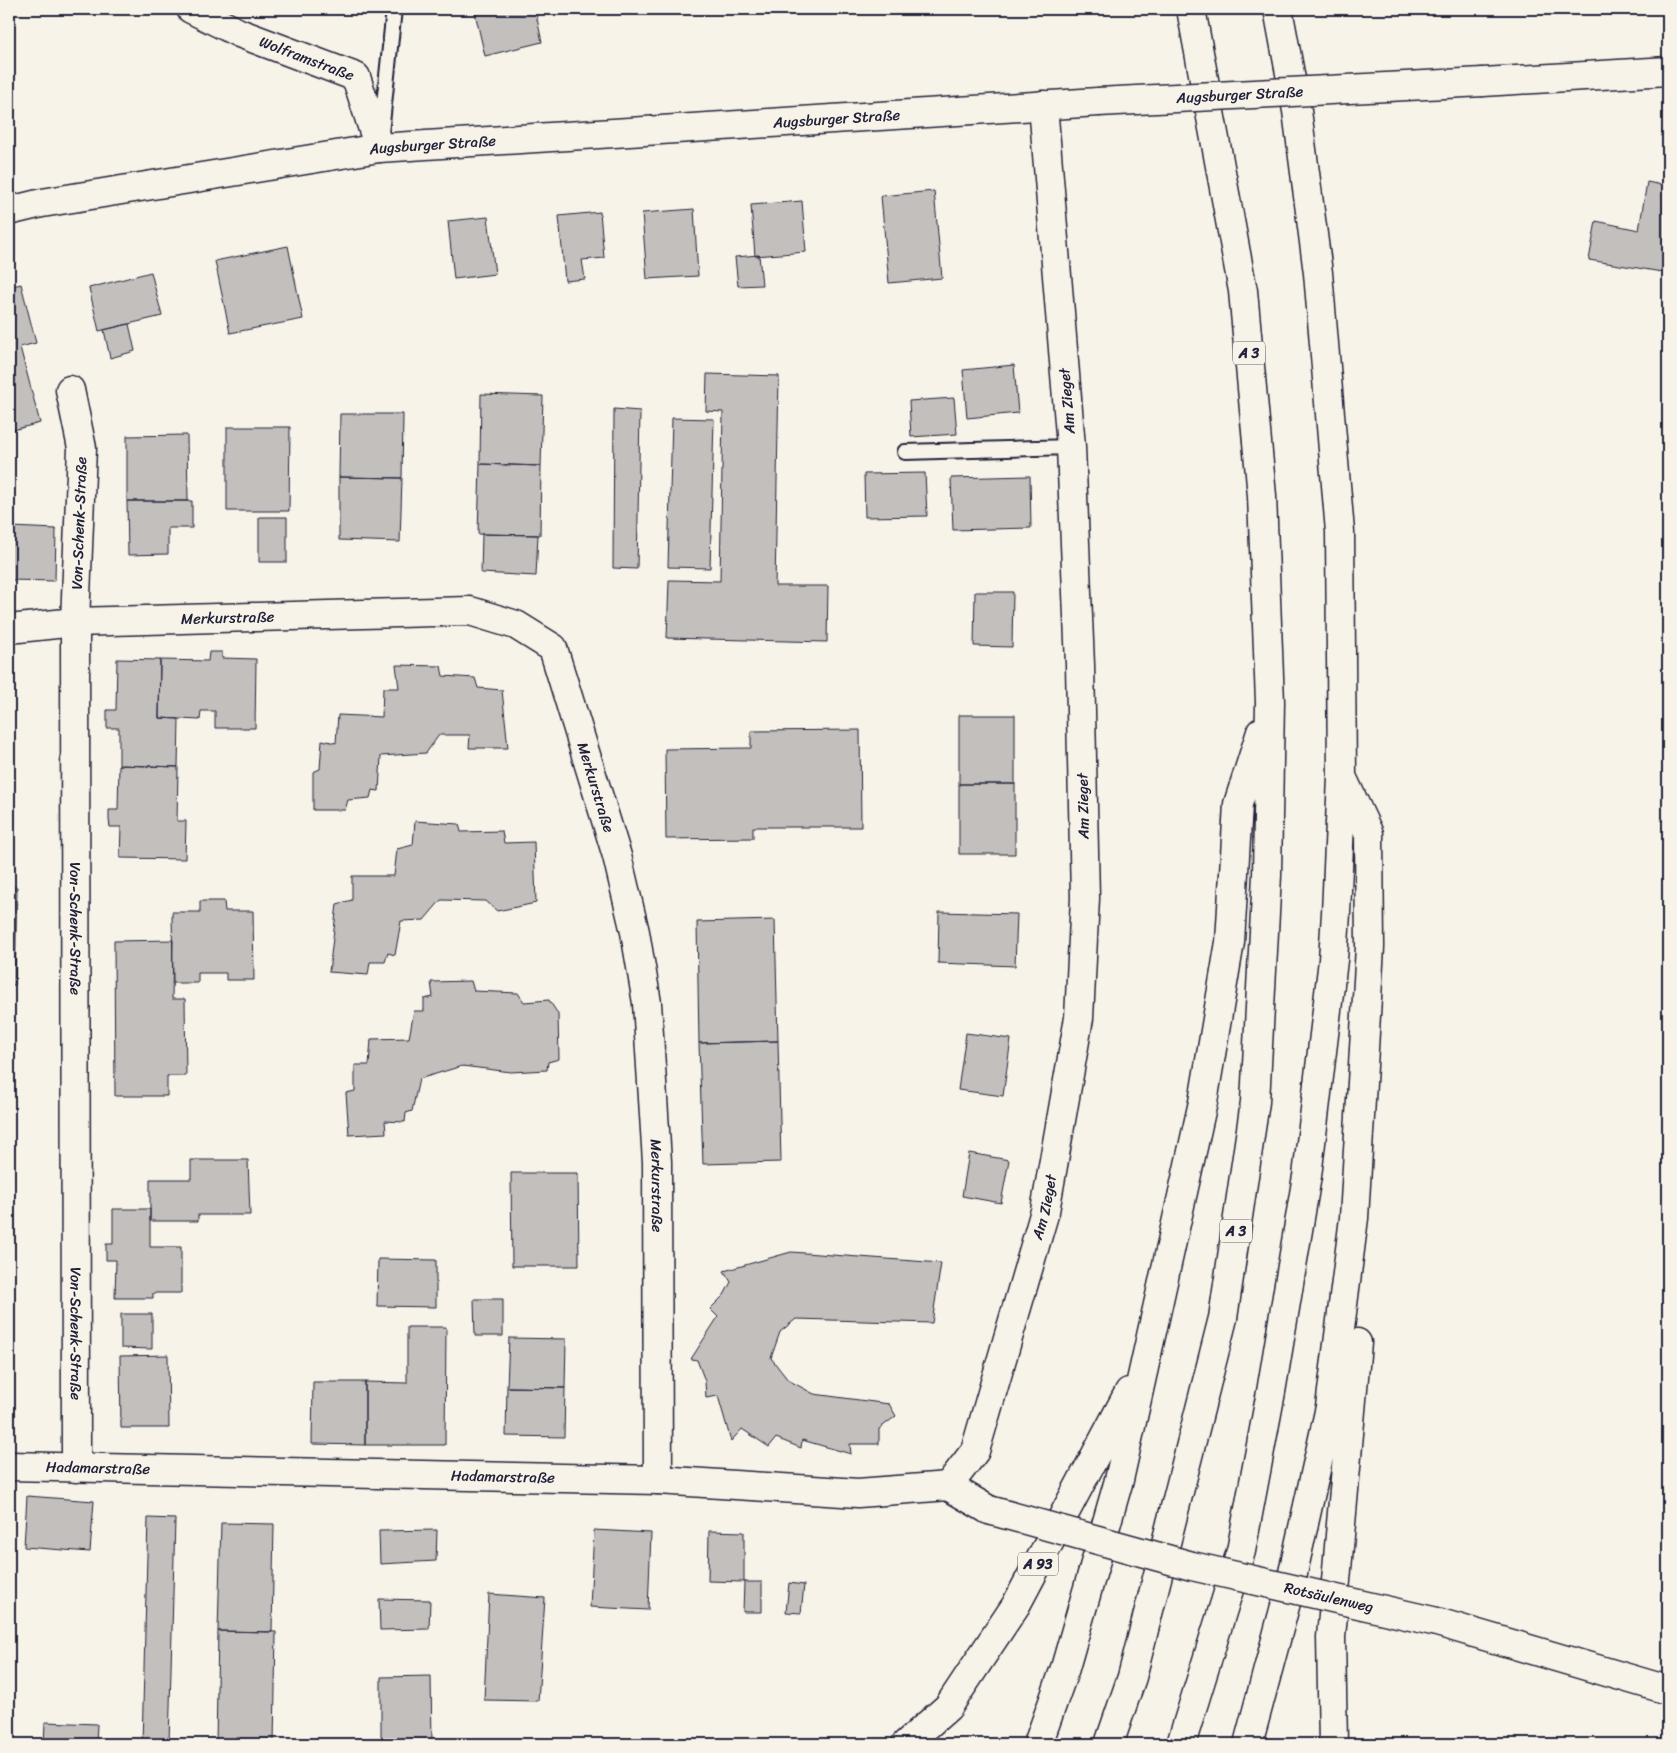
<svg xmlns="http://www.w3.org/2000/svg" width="1677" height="1753" viewBox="0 0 1677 1753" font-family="Sriracha,sans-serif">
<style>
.building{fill:#c2bfbd;stroke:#22223b}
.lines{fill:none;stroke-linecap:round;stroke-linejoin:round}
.lane-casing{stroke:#22223b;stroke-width:18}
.street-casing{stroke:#22223b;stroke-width:31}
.secondary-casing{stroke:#22223b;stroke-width:31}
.highway-casing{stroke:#22223b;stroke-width:31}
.lane{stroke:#f7f3e8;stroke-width:14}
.street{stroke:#f7f3e8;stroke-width:28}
.secondary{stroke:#f7f3e8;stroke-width:28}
.highway{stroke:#f7f3e8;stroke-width:28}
.secondary-bridge-casing{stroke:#22223b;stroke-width:31;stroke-linecap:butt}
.secondary-bridge{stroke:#f7f3e8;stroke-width:28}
.labels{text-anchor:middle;stroke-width:5;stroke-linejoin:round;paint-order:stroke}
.shield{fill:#f7f3e8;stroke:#62616f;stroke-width:1}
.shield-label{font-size:14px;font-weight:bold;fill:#22223b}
.street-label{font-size:15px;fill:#22223b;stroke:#f7f3e8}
</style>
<rect width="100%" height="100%" fill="#f7f3e8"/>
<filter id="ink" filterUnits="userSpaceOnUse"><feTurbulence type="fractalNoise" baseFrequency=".02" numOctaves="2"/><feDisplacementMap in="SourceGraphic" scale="10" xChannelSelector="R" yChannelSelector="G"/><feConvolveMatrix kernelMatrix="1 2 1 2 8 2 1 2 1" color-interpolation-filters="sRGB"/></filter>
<g filter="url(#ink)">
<path class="building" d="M474,9H491L475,13Z
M491,9H535L542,42L485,56L475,13Z
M1647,182L1668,186V273L1589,260L1596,221L1639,230Z
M934,191L942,278L889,283L881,196Z
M802,201L806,252L755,256L751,205Z
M694,209L698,276L647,279L642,213Z
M600,212L604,258L582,260L585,279L565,281L559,216Z
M488,217L495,274L454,279L448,221Z
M288,246L303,319L230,333L215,261Z
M759,255L762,285L738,286L735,257Z
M151,272L162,316L99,331L89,288Z
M21,284L36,343L20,347L40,423L9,431V287Z
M129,324L135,351L110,358L104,330Z
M1014,365L1018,413L967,418L963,370Z
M707,374L779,376L775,586H828L827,642L667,638L669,580L720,581L723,412L706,411Z
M481,394L543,396L541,466L480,464Z
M954,398L957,434L911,437L909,401Z
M614,409L640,411L637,569L613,568Z
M340,414H403L402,478L339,477Z
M672,418L714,419L710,568L668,567Z
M227,427H290L289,511H227Z
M187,435L188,501H127V436Z
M480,464L541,466L540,535L478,534Z
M925,473L927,516L865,517L864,474Z
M1030,476L1031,528L953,530L951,478Z
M339,477L402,478L400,542L339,540Z
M127,501H192V528H168V554L128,555Z
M259,517H287V562H259Z
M11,527L56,529L55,581L9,580Z
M482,534L538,535L536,576L481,573Z
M975,592H1013L1012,647L974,646Z
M209,652H222V658L256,659L255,728H215V711H201L200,720L159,718L160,660L208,661Z
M117,659L160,660L159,718L179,719L178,767L119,765V728H107V710H116Z
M396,665L441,666L443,676L475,678L478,688L502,690L508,748H469L470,735H439L426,753L381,756L379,791L372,790L370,798L348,800L345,810H313V772L320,769L322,740L336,743L338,715L382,717L383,688H399Z
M959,715H1015V784H959Z
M860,730L861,827H753V838L666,839L665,749L751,748V731Z
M119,765L178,767L177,821H186L185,859L120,858L121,827H110L109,820V810H118Z
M959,784H1015V854H959Z
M415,821L459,824L461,832L502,831L504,843L534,842L536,903L497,911L486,901L441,900L424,920L401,921L395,955L388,953L385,962H370L368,975L329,972L337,904L352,900V876H394L397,849L413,845Z
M9,887H17L15,985H9Z
M200,901H224L225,911H253L254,980H226V973H198V983H173L172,912H200Z
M939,912L1017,914L1015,966L938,963Z
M775,920L778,1041L699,1043L697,922Z
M173,940L172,999H185L186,1076H167V1096H115L114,941Z
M471,981L474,991L518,993L524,1002L549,1000L558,1014L559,1059L548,1062L547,1070L511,1072L462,1066L419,1079L412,1111L406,1113L405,1122L385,1121L386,1133L349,1135L346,1093L355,1091V1065H369L371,1039L409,1038L414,1011H424V999L433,997L431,982Z
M966,1033L1011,1039L1003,1096L958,1090Z
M778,1041L781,1162L703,1164L699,1043Z
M9,1149H13L11,1264H9Z
M969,1153L1009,1160L1001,1203L962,1196Z
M191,1160H248L250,1215H198V1221H150V1179H191Z
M511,1173H578L579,1266H512Z
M113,1209H150V1247H181V1293H153V1298H115L116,1260H106V1244H113Z
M791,1252L941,1263L932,1323L796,1319L780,1332L771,1358L788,1380L814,1394L889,1404L896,1416L879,1429V1444H850L851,1454L802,1440L801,1448L776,1438L769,1447L742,1429L731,1441L718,1396L706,1398L705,1381L697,1360L691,1359L718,1317L710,1309L724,1295L731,1282L724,1271Z
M378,1259L436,1260V1307L377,1306Z
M474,1299H503V1336H475Z
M121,1314H152V1349L121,1348Z
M407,1327H446L445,1445H365V1382L407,1383Z
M509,1338L566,1339L565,1388L507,1387Z
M168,1355L169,1428H121L120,1356Z
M313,1382H365V1445L312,1444Z
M507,1387L565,1388L564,1437L506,1436Z
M27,1496L94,1501L90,1552L24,1547Z
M148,1518L175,1519L169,1744H142Z
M221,1523L274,1524L272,1632L218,1631Z
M437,1530L436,1561L380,1564L379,1531Z
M594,1530L651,1533L648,1610L590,1607Z
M709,1531L744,1532V1582L708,1581Z
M744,1582H762V1612H743Z
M789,1583L804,1585L801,1613L786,1612Z
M489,1594L545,1598L538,1701L484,1700Z
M379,1599L430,1600L429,1629L380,1630Z
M218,1631L276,1632L274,1744H216Z
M431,1676L432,1744H381V1677Z
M45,1722L97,1724L96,1744H44Z"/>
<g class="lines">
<defs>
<path id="lane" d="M381,133L394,9
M905,452L1071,447"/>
<g id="street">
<path id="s1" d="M191,9L239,33L356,77L379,148"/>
<path id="s2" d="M70,390L82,448L75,622L76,1468"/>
<path id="s3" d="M9,629L75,622L470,611L516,625L553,648L617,856L635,932L647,1003L657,1162L658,1480"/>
<path id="s4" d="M948,1486L975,1451L1045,1211L1079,1018L1085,898L1080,665L1071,447L1043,105"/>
</g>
<g id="secondary">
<path d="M1483,82L1668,71"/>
<path id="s5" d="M9,211L42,203L379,148L1098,102"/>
<path id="s6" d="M9,1466L658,1480L858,1493L948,1486L989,1510"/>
<path d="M1437,1622L1668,1690"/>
</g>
<path id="highway" d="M906,1744L948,1707L1016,1605L1129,1392
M1038,1744L1065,1668L1119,1480L1203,1102L1230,942L1238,804L1261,732
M1109,1744L1132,1677L1223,1318L1255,1102L1267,875L1270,702L1262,496L1243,291L1191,9
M1181,1744L1241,1551L1271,1392L1307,1176L1333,960L1336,913L1342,777L1340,532L1318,273L1297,111L1278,9
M1248,1744L1288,1595L1330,1407L1354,1218L1370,947L1369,834L1344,781
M1333,1744L1331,1637L1357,1343"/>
</defs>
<use href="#lane" class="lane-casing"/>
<use href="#street" class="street-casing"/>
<use href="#secondary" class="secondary-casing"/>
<use href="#highway" class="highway-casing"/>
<use href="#lane" class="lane"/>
<use href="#street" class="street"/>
<use href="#secondary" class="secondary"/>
<use href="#highway" class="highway"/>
<defs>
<g id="secondary-bridge">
<path id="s7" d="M1098,102L1483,82"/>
<path id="s8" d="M989,1510L1192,1566L1437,1622"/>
</g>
</defs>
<use href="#secondary-bridge" class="secondary-bridge-casing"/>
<use href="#secondary-bridge" class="secondary-bridge"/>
</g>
</g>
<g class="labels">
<g class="shield">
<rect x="1233" y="341.5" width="32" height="23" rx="4"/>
<rect x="1220" y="1219.5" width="32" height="23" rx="4"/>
<rect x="1018" y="1552.5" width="40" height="23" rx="4"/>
</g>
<g class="shield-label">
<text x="1249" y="358">A 3</text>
<text x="1236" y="1236">A 3</text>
<text x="1038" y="1569">A 93</text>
</g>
<g class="street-label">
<text dy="5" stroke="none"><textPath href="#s1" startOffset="126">Wolframstraße</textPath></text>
<text dy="5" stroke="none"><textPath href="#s7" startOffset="142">Augsburger Straße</textPath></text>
<text dy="5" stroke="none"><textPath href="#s5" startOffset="834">Augsburger Straße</textPath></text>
<text dy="5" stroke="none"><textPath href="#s5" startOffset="429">Augsburger Straße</textPath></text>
<text transform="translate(1067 401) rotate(-95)" y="5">Am Zieget</text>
<text transform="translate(79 523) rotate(-88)" y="5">Von-Schenk-Straße</text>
<text dy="5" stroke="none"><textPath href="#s3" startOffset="219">Merkurstraße</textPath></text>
<text dy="5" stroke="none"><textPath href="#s3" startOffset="699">Merkurstraße</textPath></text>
<text transform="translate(1083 806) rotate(-91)" y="5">Am Zieget</text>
<text dy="5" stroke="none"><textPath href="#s2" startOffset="540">Von-Schenk-Straße</textPath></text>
<text dy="5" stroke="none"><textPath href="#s3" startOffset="1104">Merkurstraße</textPath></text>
<text dy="5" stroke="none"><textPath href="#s4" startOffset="298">Am Zieget</textPath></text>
<text dy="5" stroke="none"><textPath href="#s2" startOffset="945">Von-Schenk-Straße</textPath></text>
<text dy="5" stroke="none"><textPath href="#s6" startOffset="89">Hadamarstraße</textPath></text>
<text dy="5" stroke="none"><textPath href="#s6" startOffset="494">Hadamarstraße</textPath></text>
<text dy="5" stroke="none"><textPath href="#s8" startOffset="351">Rotsäulenweg</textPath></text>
</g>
</g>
<rect width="1677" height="1753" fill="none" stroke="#f7f3e8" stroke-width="30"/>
<rect x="15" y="15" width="1647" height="1723" fill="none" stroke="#22223b" stroke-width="2" filter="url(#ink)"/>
</svg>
